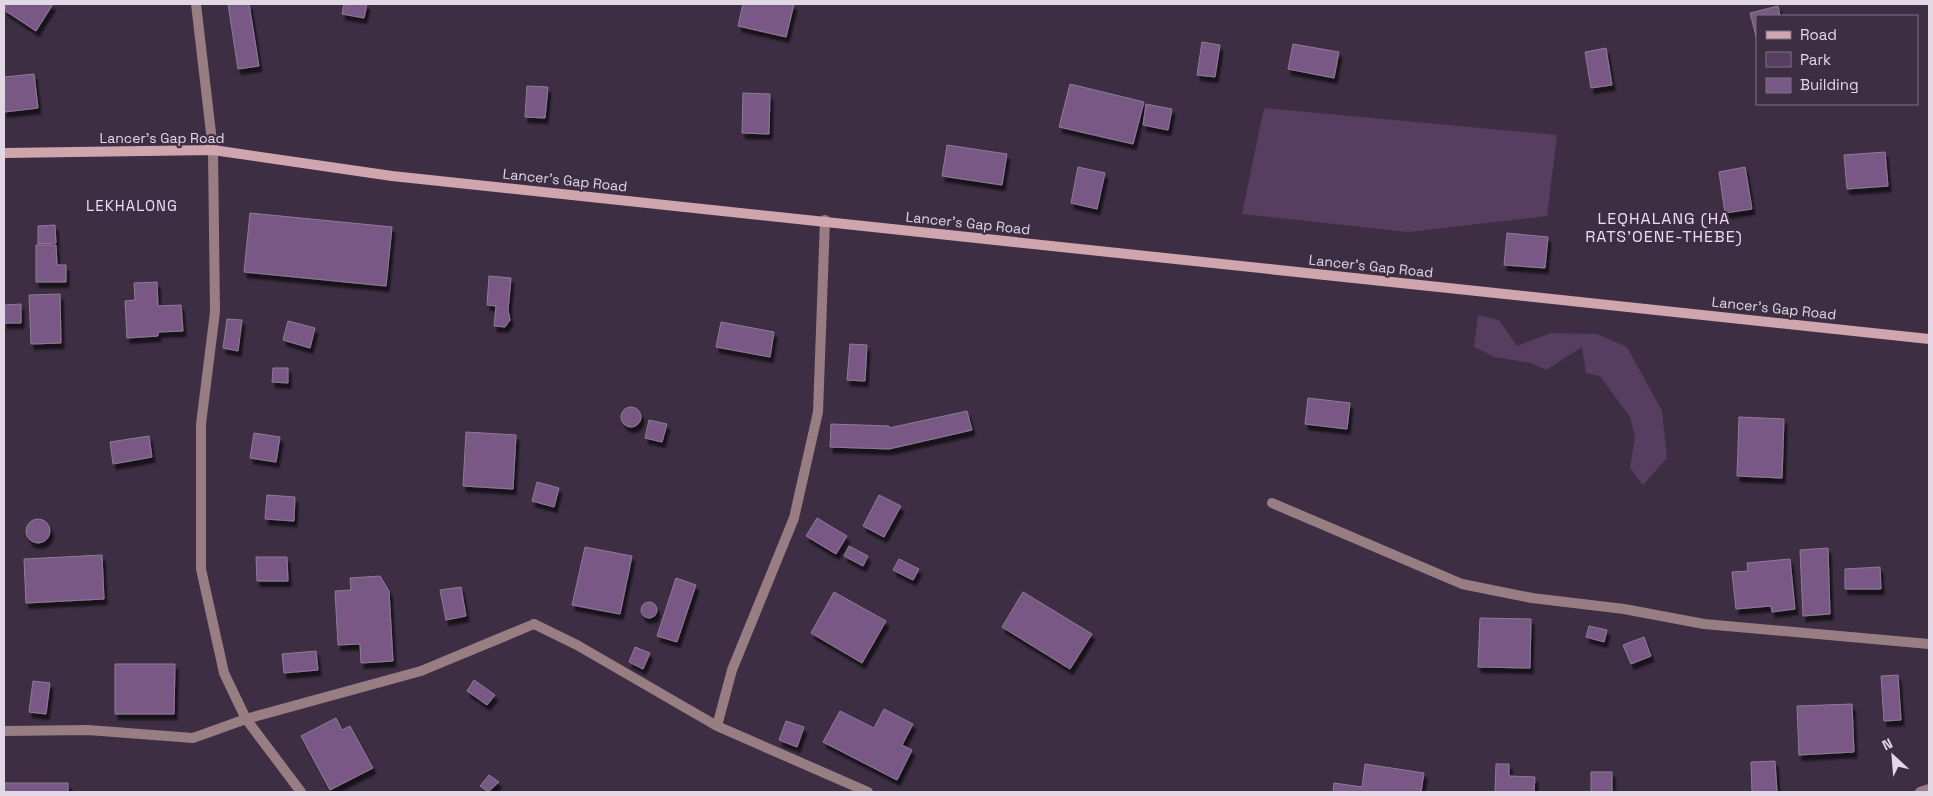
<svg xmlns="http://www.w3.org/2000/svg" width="1933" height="796" viewBox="0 0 1933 796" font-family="'Space Grotesk',sans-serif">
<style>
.green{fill:#573e60}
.building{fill:#795985;stroke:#8e7c96;filter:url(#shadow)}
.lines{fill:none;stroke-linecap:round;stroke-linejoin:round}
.service{stroke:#987d82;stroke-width:10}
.minor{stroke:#987d82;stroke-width:10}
.secondary{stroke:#d1a5ad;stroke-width:10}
.labels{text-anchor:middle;stroke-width:4.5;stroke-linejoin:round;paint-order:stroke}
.street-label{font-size:14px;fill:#e1d7e5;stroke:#3d2e43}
.neighbourhood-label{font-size:15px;letter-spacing:1px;fill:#efdbf7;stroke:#3d2e43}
.quarter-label{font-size:16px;letter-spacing:1px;fill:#efdbf7;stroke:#3d2e43}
</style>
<defs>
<filter id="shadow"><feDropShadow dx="3" dy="5.5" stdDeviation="1" flood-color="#0009"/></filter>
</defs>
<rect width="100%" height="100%" fill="#3d2e43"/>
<path class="green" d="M1264,108L1557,135L1547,216L1408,232L1242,214Z
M1478,315L1499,320L1517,346L1551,333L1597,334L1627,347L1662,411L1667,458L1643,485L1630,468L1635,436L1630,417L1600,376L1586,373L1582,347L1546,370L1531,363L1495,357L1474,347Z"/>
<path class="building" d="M7,4H53L36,31L4,10Z
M228,4H249L259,66L238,69Z
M344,4H367L364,18L342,14Z
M743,4H794L786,37L738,26Z
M1778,6L1780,16H1757V40L1750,13Z
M1202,42L1220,45L1215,77L1197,75Z
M1293,44L1339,52L1334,78L1288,69Z
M1606,48L1612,85L1591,88L1585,52Z
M34,74L38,108L4,112V77Z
M1070,84L1144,102L1133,144L1059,127Z
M527,86L548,87L545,118L525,117Z
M743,93L770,94L769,134L742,133Z
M1146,104L1172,109L1168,130L1143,125Z
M947,145L1007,154L1002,185L942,176Z
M1885,152L1888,186L1847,189L1844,155Z
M1078,167L1105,173L1097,209L1071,203Z
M1745,167L1752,209L1725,213L1719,172Z
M250,213L392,227L386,286L244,272Z
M55,225L56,243L38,244V226Z
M1507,233L1548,237L1545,268L1504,265Z
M36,245H56L57,265H66V282H36Z
M489,276L511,278L508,310L510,320L505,327L494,326L496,306L487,305Z
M157,282L158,306L181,305L183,331L158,332V336L127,338L125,301L135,300L134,283Z
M60,294L61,343L31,344L29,295Z
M21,304V323H4V305Z
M227,319L242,320L238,351L223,348Z
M288,321L315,328L310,348L283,340Z
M721,322L774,332L770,357L716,347Z
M850,344L867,345L865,381L847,380Z
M273,368H288V383L272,382Z
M1308,398L1350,403L1347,429L1305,424Z
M621 417a10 10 0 1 1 20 0a10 10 0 1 1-20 0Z
M967,411L972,430L889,449L830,447L831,424L889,426V428Z
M1739,417L1784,419L1782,478L1737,476Z
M649,420L667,424L662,442L645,438Z
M466,432L516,435L513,489L463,486Z
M254,433L280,437L276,462L250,458Z
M149,436L152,457L113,464L110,442Z
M537,482L559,488L554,507L532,501Z
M267,495L295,497L294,521L265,519Z
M879,495L901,506L884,537L863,526Z
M817,518L847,536L836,554L806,536Z
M26 531a12 12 0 1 1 24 0a12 12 0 1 1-24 0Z
M849,546L868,556L863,566L844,556Z
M585,547L632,556L620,614L572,605Z
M1828,548L1830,614L1803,616L1800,550Z
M102,555L104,599L26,603L24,559Z
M256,557H287L288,581H257Z
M899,559L919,569L913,580L893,570Z
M1790,559L1795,609L1772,612L1771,606L1736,609L1732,572L1748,571L1747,563Z
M1880,567L1881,589H1845V569Z
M380,576L389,591L393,661L361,663L360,644L338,645L335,591L351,590L350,578Z
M676,578L696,585L677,642L657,636Z
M461,587L466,616L446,620L440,590Z
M834,592L886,621L862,663L811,633Z
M1023,592L1092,634L1070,669L1002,627Z
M641 610a8 8 0 1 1 16 0a8 8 0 1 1-16 0Z
M1480,618L1531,619L1530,668L1478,667Z
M1589,626L1607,630L1604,642L1586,637Z
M1644,637L1651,656L1631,664L1623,645Z
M635,647L650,653L643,669L629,662Z
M316,651L318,670L284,673L282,654Z
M115,664H175L174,714H115Z
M1898,675L1901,720L1884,721L1881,676Z
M474,680L495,695L487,705L467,691Z
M33,681L50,683L46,714L29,712Z
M1852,704L1854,752L1799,755L1797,706Z
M884,709L913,724L902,745L912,750L897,780L823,742L840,711L874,728Z
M336,718L342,730L350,726L373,768L330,790L301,736Z
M786,721L804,727L797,747L779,740Z
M1775,761L1777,792H1752L1751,762Z
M1365,764L1424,773L1421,792H1333L1334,783L1362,787Z
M1496,764H1509V776L1535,777L1534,792H1553H1495Z
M1591,772H1612V792H1591Z
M489,775L499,782L488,792L480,786Z
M4,783H68V792H4Z"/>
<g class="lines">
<path class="service" d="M1272,503L1462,584L1532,598L1624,609L1704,624L1929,644
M534,624L577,645L717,726L868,792
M717,726L732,670L794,518L818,412L825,220
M1920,792L1929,789"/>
<path class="minor" d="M4,731L88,730L193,738L246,719L224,673L201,569V424L215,312L213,150L196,4
M301,792L246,719L421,671L534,624"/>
<path class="secondary" d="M4,153L213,150L392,176L1929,339"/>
</g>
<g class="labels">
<g class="street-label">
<text x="162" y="143">Lancer's Gap Road</text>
<text transform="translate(565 180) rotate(6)" y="5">Lancer's Gap Road</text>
<text transform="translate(968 223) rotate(6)" y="5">Lancer's Gap Road</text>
<text transform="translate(1371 266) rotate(6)" y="5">Lancer's Gap Road</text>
<text transform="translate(1774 308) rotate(6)" y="5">Lancer's Gap Road</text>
</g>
<g class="neighbourhood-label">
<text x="132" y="211">LEKHALONG</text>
</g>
<g class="quarter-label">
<text x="1664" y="224">LEQHALANG (HA<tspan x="1664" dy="18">RATS'OENE-THEBE)</tspan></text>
</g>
</g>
<rect width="1933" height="796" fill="none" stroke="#e1d7e5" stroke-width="10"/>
<rect x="1756" y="15" width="162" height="90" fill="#3d2e43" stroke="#7f7284"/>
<rect x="1766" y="31" width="25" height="8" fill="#d1a5ad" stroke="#7f7284"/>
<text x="1800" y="40" font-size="15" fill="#e1d7e5">Road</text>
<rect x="1766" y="52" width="25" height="15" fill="#573e60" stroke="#7f7284"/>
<text x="1800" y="65" font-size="15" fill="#e1d7e5">Park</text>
<rect x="1766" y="78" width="25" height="15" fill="#795985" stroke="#7f7284"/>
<text x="1800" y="90" font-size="15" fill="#e1d7e5">Building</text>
<g transform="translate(1893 756) rotate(334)" stroke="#3d2e43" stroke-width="4" paint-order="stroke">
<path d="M0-4L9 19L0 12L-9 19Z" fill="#e1d7e5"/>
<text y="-8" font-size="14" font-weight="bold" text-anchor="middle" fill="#e1d7e5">N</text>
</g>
</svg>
